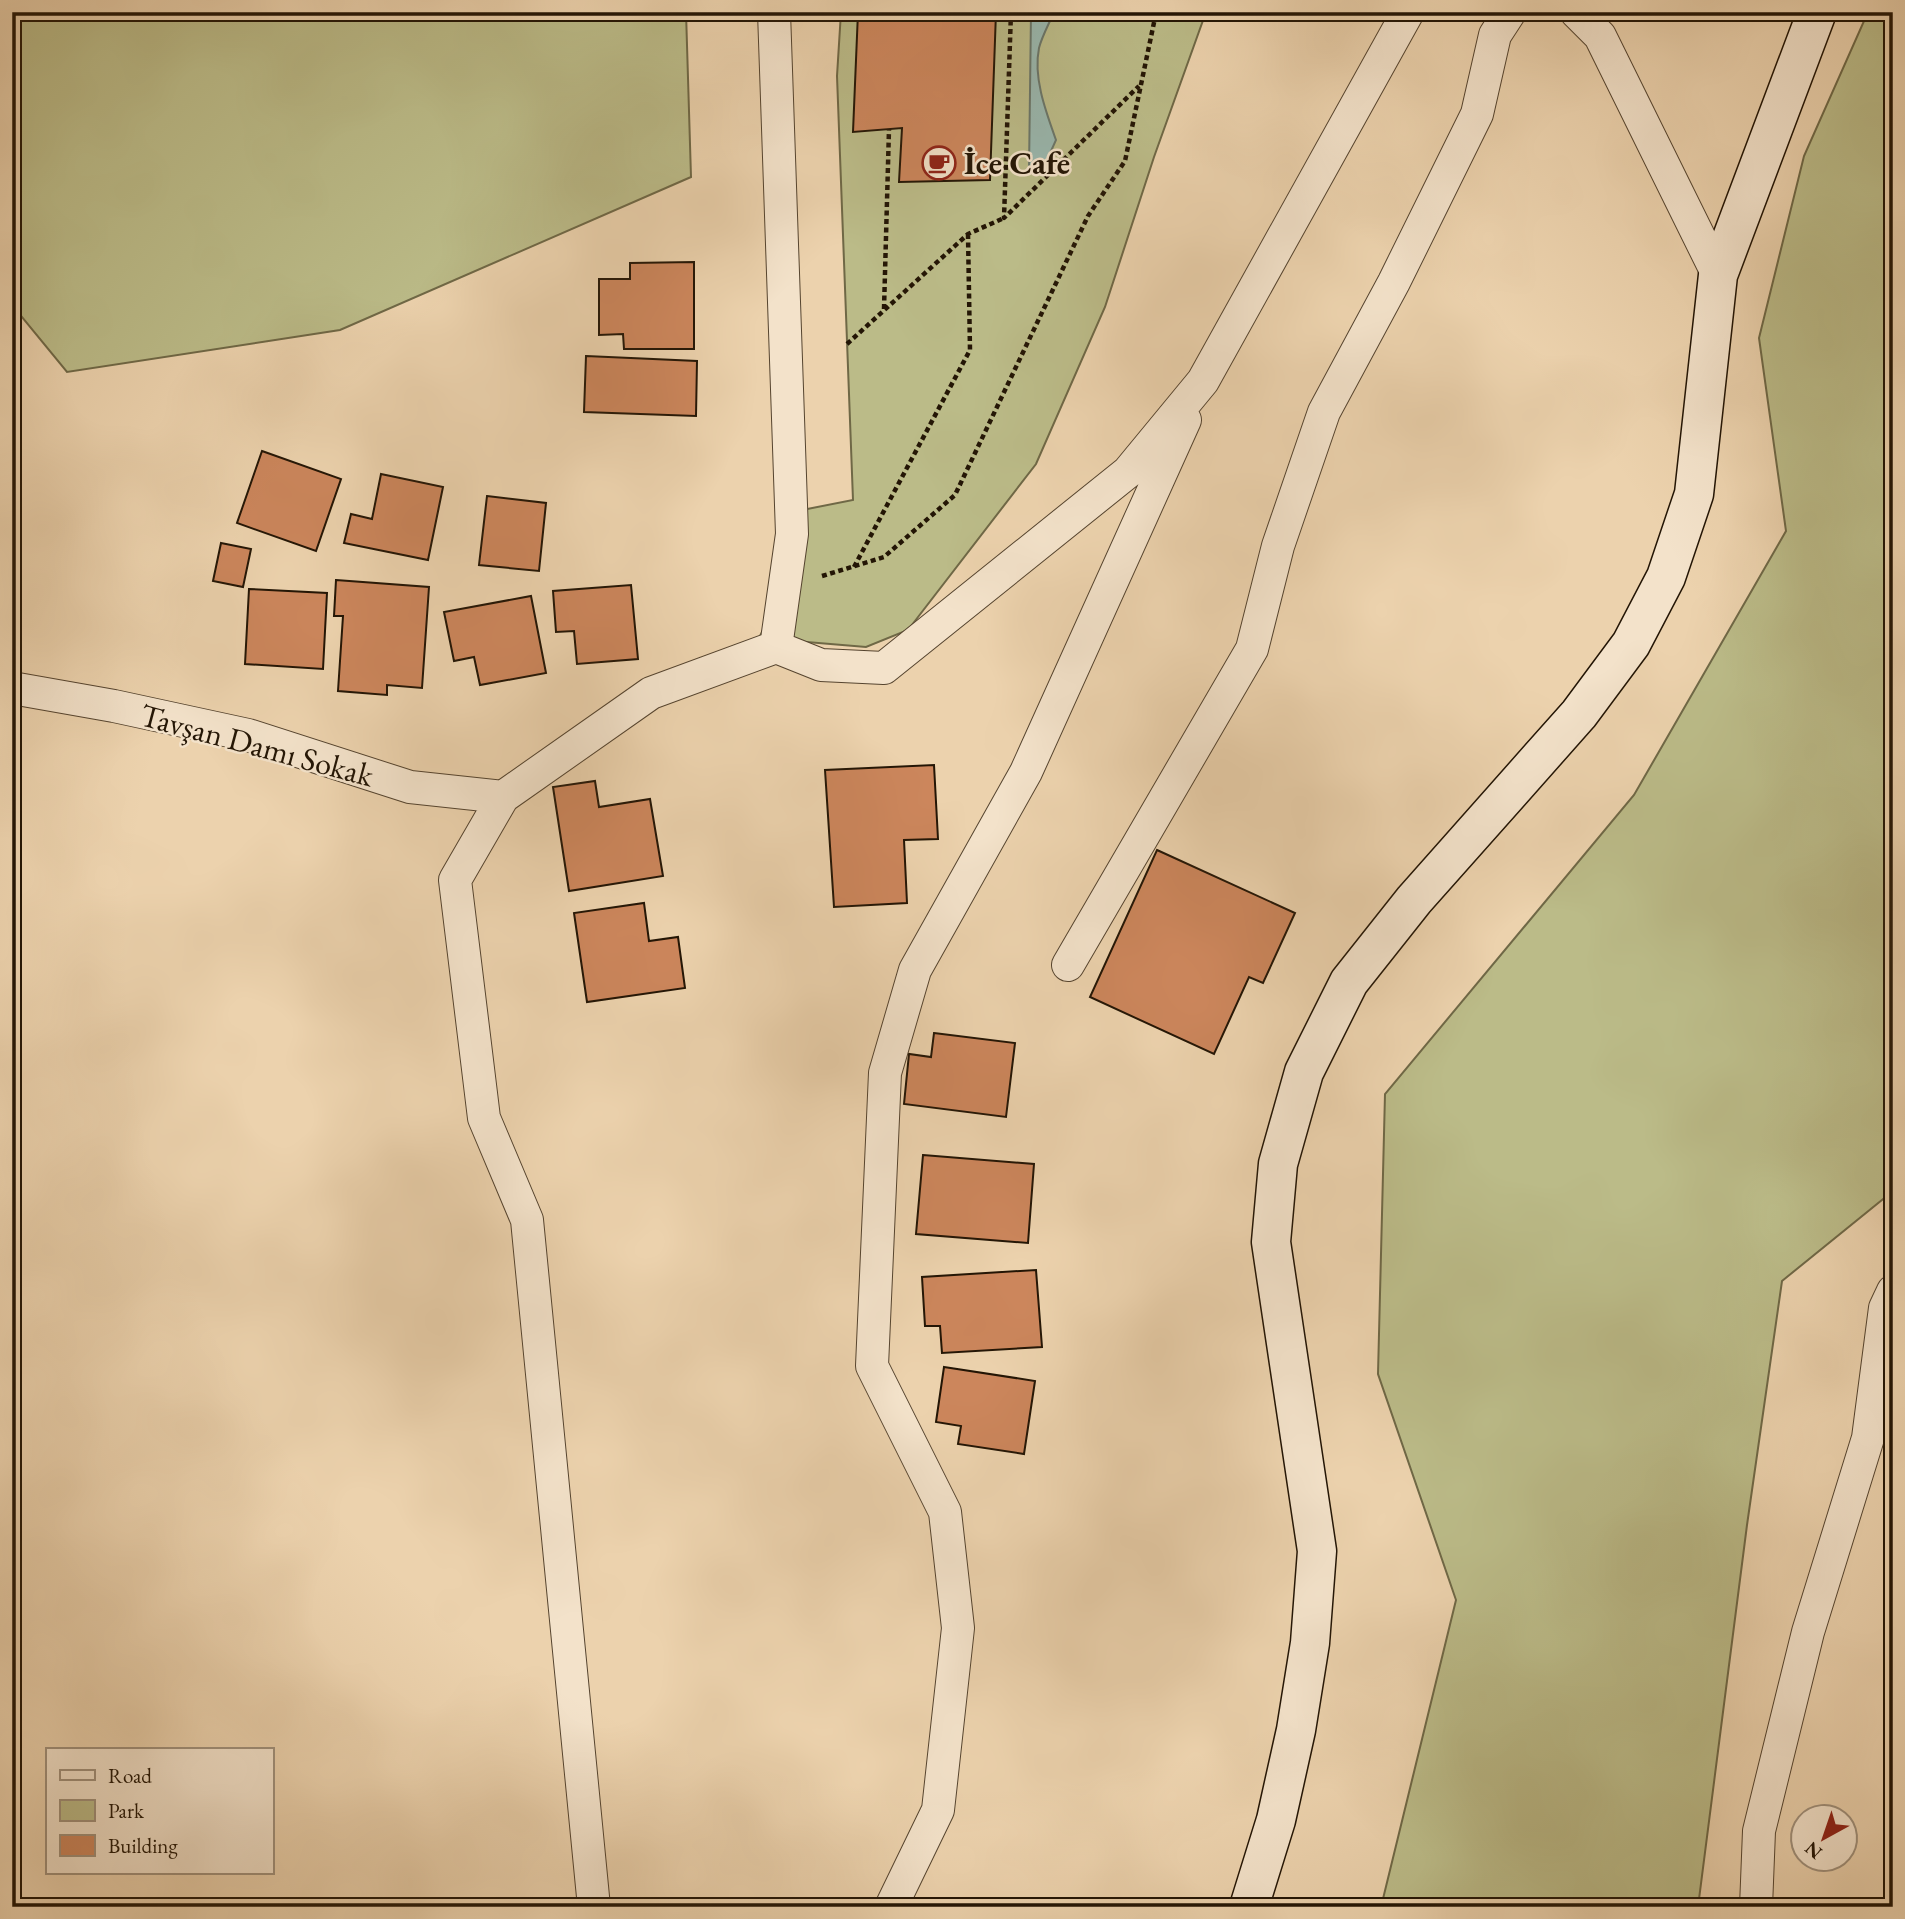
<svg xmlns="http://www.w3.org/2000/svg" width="1905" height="1919" viewBox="0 0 1905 1919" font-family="'EB Garamond',serif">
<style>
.green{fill:#bb8;stroke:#6f6846;stroke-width:2}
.water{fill:#99b7ae;stroke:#6a766a;stroke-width:2}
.building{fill:#cc865c;stroke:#231505;stroke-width:2}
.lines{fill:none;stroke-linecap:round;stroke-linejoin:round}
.street-casing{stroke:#55442f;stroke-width:34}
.secondary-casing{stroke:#231505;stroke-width:41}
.path{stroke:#231505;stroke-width:4.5;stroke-dasharray:5 3.5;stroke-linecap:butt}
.street{stroke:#f3e2ca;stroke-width:32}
.secondary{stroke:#f3e2ca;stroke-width:38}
.labels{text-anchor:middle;stroke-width:5;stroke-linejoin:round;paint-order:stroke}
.poi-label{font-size:32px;font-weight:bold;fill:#231505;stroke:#f3e2ca;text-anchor:start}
.street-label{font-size:32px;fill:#231505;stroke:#f3e2ca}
</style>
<rect width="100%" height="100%" fill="#ecd2ad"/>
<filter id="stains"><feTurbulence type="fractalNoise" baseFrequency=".00286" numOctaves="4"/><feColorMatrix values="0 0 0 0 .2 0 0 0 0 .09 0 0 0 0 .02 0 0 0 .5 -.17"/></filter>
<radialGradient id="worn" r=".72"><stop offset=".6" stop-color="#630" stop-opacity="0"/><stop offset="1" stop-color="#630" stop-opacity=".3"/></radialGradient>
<path class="green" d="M12,12H686L691,177L340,330L67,372L12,305Z
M841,12H1206L1154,157L1105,307L1036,464L908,630L866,647L759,638L785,587L792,512L853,500L837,76Z
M1868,12H1893V1191L1782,1281L1747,1525L1698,1907H1381L1456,1600L1378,1374L1385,1094L1634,795L1786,531L1759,338L1804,156Z"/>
<path class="water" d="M1031,12H1054C1049,24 1042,36 1039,48C1033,78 1046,112 1056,140L1047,160L1029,171Z"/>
<path class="building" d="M858,12H996L990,180L899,182L902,128L853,132Z
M694,262V349H624L623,334L599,335V279H630V263Z
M586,356L697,361L696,416L584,412Z
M262,451L341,479L316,551L237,523Z
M381,474L443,487L428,560L344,543L351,514L372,519Z
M487,496L546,503L539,571L479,565Z
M221,543L251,549L243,587L213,581Z
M336,580L429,587L422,688L387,685V695L338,691L343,616H334Z
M631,585L638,659L577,664L574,631L556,632L553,591Z
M249,589L327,593L323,669L245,664Z
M531,596L546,673L480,685L474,657L454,661L444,612Z
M934,765L938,839L904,840L907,903L834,907L825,770Z
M595,781L599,807L650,799L663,876L569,891L553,787Z
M1157,850L1295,913L1263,983L1249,977L1214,1054L1090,997Z
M644,903L649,941L678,937L685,988L587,1002L574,913Z
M934,1033L1015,1043L1006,1117L904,1104L909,1054L931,1057Z
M923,1155L1034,1164L1028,1243L916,1234Z
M1036,1270L1042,1347L942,1353L940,1326H925L922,1277Z
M944,1367L1035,1381L1024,1454L958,1444L961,1426L936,1422Z"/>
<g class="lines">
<defs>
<path id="street" d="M774,12L792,534L776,647
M1576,12L1600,36L1718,275
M12,688L114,706L248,735L410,787L503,797
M1068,965L1252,649L1278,546L1324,412L1394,282L1477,114L1495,35L1510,12
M594,1907L527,1220L484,1118L455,880L503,797L651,693L776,647L821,665L884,668L1128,472L1203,381L1408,12
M891,1907L938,1810L958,1628L945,1512L872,1366L885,1073L915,970L1026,772L1185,420
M1756,1907L1759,1831L1808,1632L1868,1438L1885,1308L1893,1291"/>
<path id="secondary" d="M1249,1907L1276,1820L1296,1730L1310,1643L1317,1551L1271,1242L1278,1164L1304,1072L1349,982L1414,900L1579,714L1631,644L1666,577L1694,494L1718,275L1817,12"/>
</defs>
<use href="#street" class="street-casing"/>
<use href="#secondary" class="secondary-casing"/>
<path class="path" d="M1011,12L1004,218L1139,86
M884,309L889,129
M847,344L968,234L1004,218
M854,567L970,350L968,234
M822,576L884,557L955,495L1088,216L1125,161L1156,13"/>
<use href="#street" class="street"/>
<use href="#secondary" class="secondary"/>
</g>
<defs>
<symbol id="cafe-ring" viewBox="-11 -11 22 22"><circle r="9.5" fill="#f3e2ca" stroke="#8f2418" stroke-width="1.5"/><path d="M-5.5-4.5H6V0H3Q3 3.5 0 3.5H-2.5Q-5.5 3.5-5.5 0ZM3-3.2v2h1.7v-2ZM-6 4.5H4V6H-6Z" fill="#8f2418"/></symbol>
</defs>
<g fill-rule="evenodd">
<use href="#cafe-ring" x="920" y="144" width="38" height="38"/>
</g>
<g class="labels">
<g class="poi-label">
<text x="964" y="174">İce Cafe</text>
</g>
<g class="street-label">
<text transform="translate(257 745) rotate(15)" y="11">Tavşan Damı Sokak</text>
</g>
</g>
<rect width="1905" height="1919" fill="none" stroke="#ecd2ad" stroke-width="42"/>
<rect x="14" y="14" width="1877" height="1891" fill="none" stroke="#231505" stroke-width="3.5"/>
<rect x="21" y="21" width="1863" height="1877" fill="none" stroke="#231505" stroke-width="2"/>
<rect x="46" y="1748" width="228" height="126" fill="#f3e2ca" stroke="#a0907b" stroke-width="2"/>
<rect x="60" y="1770" width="35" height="10" fill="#f3e2ca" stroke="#a0907b" stroke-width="2"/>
<text x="108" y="1783" font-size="21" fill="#231505">Road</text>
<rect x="60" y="1800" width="35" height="21" fill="#bbbb88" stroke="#a0907b" stroke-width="2"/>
<text x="108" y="1818" font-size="21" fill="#231505">Park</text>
<rect x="60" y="1835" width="35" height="21" fill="#cc865c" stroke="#a0907b" stroke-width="2"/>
<text x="108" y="1853" font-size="21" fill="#231505">Building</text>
<g transform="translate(1824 1838) rotate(220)"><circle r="33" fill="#f3e2ca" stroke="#a0907b" stroke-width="2"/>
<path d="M0-5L12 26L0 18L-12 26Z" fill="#8f2418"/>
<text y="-10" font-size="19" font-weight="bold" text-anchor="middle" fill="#231505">N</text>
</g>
<rect width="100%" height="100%" filter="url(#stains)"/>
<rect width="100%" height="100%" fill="url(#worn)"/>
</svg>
